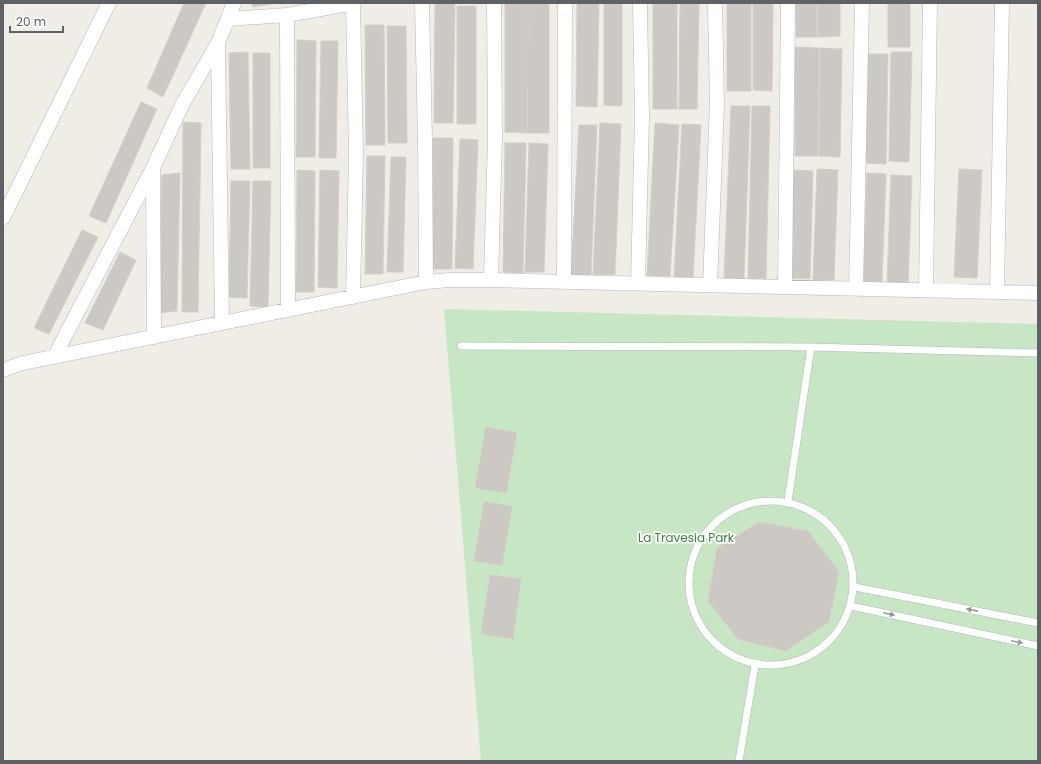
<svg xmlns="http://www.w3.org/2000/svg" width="1041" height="764" viewBox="0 0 1041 764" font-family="Poppins,sans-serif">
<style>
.green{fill:#c7e7c4}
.building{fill:#ccc8c4;stroke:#d5cec5}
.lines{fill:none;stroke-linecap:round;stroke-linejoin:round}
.lane-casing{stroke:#b4b7bb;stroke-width:8}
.street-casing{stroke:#b4b7bb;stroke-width:15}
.lane{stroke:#fff;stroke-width:7}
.street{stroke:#fff;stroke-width:14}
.oneway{fill:#96999c}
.labels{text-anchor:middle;stroke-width:3.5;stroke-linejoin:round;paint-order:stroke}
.park-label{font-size:12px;fill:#398537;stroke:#fff}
</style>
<rect width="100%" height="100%" fill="#f0ede7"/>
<path class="green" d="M444,309L1038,324V761H481Z"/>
<path class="building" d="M184,3H206L163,97L147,88Z
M252,3H279L253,7Z
M435,3H455L453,123H434Z
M505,3H528L527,133L505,132Z
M528,3H549V133H527Z
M577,3H599L597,107L576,106Z
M604,3H622V106L604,105Z
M653,3H677V109H653Z
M680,3H699L697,109H679Z
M727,3H751V91H727Z
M753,3H773L772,91L753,90Z
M796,3H817V37H796Z
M818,3H840V36L818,37Z
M888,3H910V47H888Z
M457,6H476V124H457Z
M365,25H384L385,145H366Z
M387,26H406L407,143H388Z
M297,40L316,41L315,157H296Z
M321,41H338L336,158H319Z
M795,47L819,48L818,156H795Z
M820,48L842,49L840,157L819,156Z
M248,52L250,169H231L229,53Z
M891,52H912L909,162L889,161Z
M253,53H270V168H253Z
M867,54H888L886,164L865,163Z
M141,102L157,109L106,223L89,216Z
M731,106H750L744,279L724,278Z
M752,106H770L766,280L748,279Z
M183,122L201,123L198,312H182Z
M600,123L621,124L615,274L593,275Z
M655,123L679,125L670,277L647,276Z
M682,124L701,125L693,278L674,277Z
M579,125H597L591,276L571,275Z
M433,138H453L452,269H432Z
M460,139L478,140L473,269L455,268Z
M505,143H526L523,273L503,272Z
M529,143L548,144L544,272H525Z
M367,156H385L383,274H365Z
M391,157H406L403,272H387Z
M817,169L838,170L834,280H813Z
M959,169L982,170L977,278L954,277Z
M297,170L315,171L314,292H296Z
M320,170L339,171L337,288L318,287Z
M792,170L813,171L810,279L789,278Z
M180,173L177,311L158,313L162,175Z
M867,173L886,174L882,282H863Z
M891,175L912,176L908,284L887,283Z
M231,181H250L247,298L229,297Z
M253,181H271L268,307L250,306Z
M82,230L98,237L49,334L34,328Z
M120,252L136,260L103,330L85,323Z
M486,427L517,433L506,493L475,488Z
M484,502L512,506L502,565L474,561Z
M759,522L808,531L839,572L829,622L786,651L738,639L708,601L717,548Z
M490,575L521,579L513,639L481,634Z"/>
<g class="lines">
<defs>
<path id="lane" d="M461,346L811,347L1038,353
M689 583a82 82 0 1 1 164 0a82 82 0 1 1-164 0Z
M788,501L811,347
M855,587L1038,623
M851,606L1038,646
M739,761L755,665"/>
<path id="street" d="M353,3L356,155L353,297
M422,3L425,140L426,282
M287,15L288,310
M228,19L287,15L354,3
M218,43L222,323
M153,171L154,337
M3,218L109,3
M491,280L495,137L494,3
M564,282L565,3
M638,283L642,116L640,3
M710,285L717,103L715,3
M785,287L788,3
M856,289L862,3
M926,290L930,3
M997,292L1002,3
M54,357L153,168L182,105L218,43L234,3
M3,370L23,363L426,282L450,280H491L1038,293"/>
</defs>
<use href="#lane" class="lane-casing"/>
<use href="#street" class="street-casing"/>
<use href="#lane" class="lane"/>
<use href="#street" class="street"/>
</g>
<defs><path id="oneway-solid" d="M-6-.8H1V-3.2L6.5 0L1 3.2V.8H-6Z"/></defs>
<g class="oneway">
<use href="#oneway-solid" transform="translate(972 610) rotate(-169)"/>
<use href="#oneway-solid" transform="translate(889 614) rotate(12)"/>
<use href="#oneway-solid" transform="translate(1017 642) rotate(12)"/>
</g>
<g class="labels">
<g class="park-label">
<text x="686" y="542">La Travesia Park</text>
</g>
</g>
<rect width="1041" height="764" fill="none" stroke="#5e6266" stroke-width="8"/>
<path d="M10 26v6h53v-6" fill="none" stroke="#5e6266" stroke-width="2"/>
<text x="16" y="26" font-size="12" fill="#5e6266" stroke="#ffffff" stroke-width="3" paint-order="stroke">20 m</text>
</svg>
